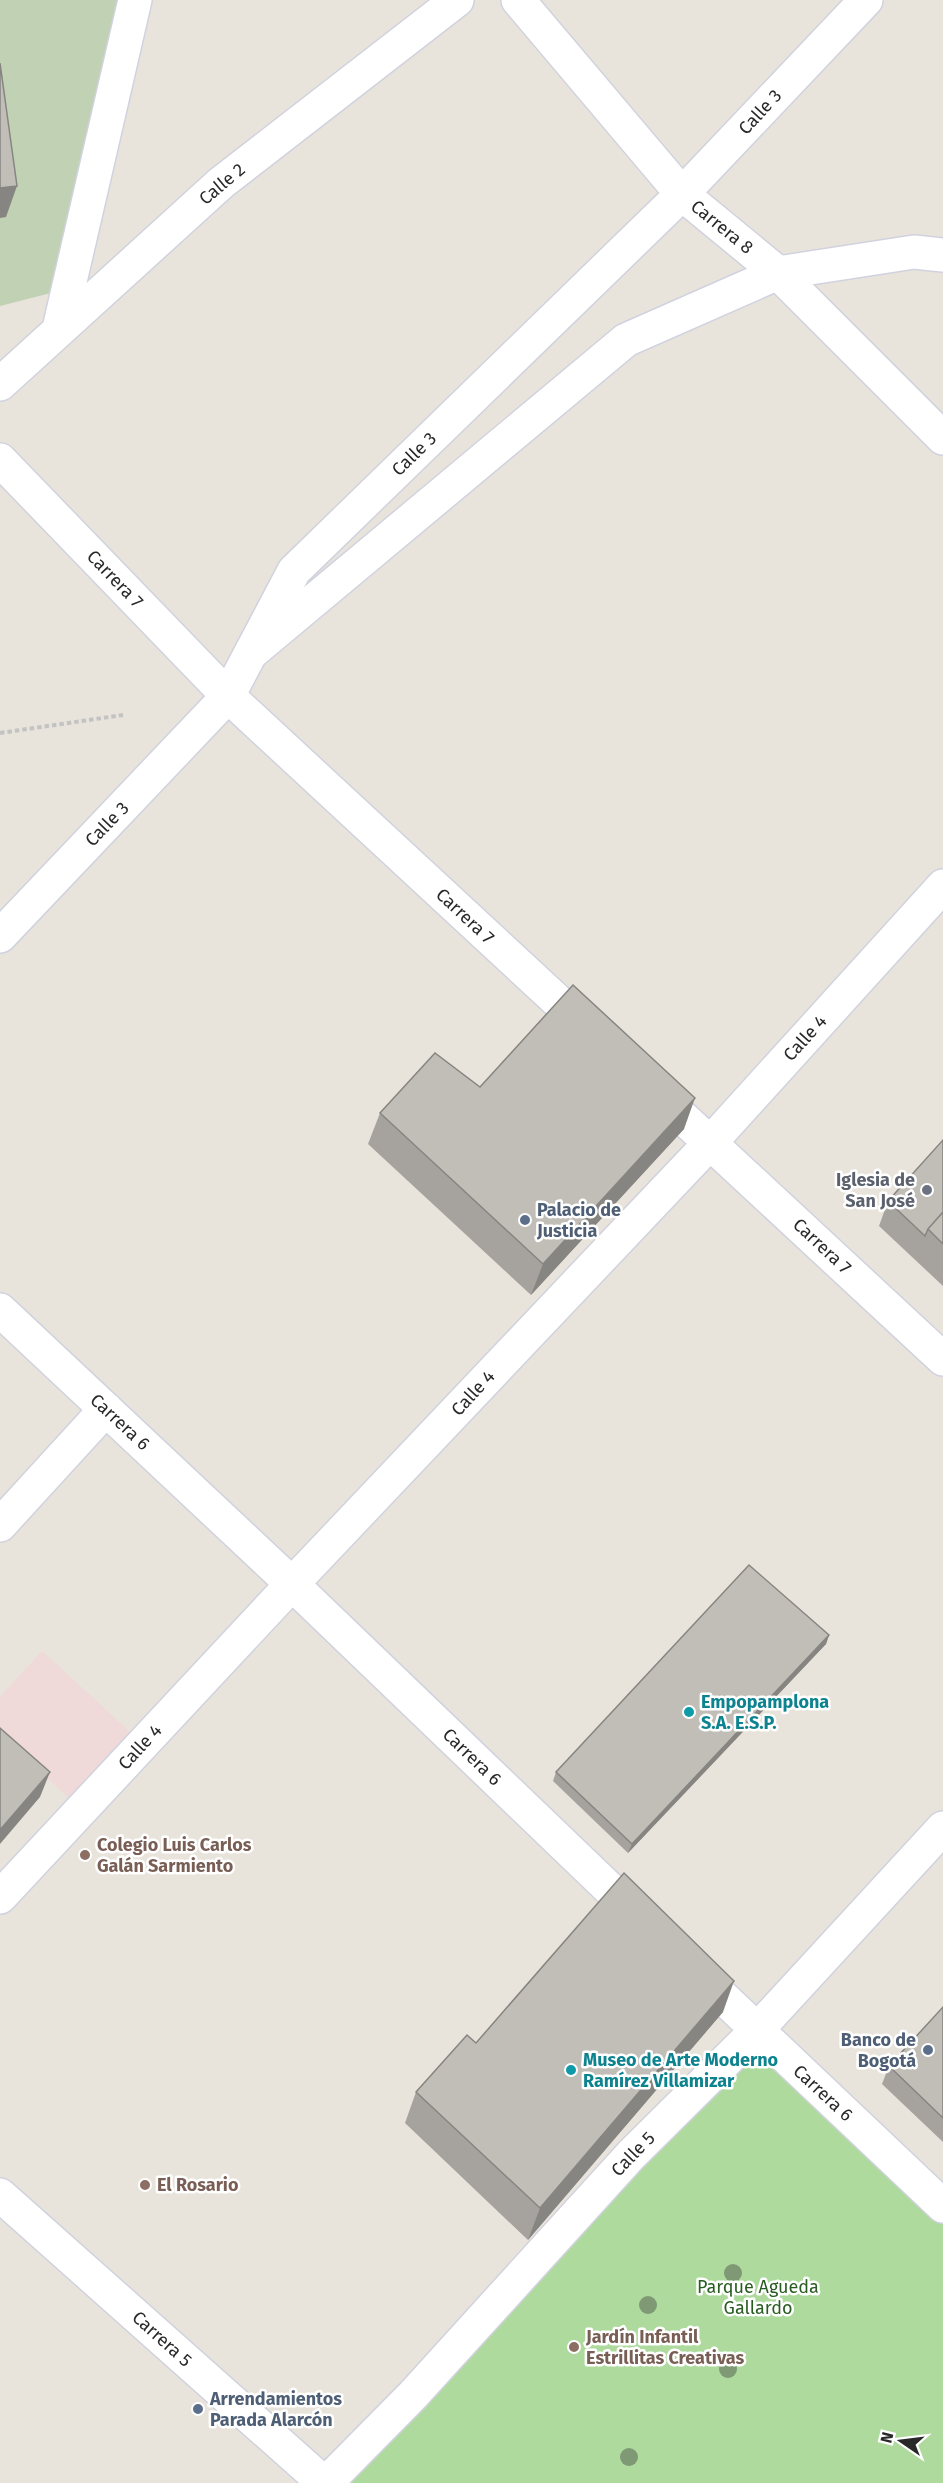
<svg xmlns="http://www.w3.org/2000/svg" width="943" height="2483" viewBox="0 0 943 2483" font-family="'Fira Sans',sans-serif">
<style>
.medical{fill:#efd9d9}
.green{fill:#aeda9d}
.cemetery{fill:#c0d1b4}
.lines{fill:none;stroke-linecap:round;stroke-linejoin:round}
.street-casing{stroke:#d1d2df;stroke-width:36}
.secondary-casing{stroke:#d1d2df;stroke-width:36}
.path{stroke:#c3c3c3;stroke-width:4;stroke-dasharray:4.5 3;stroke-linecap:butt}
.street{stroke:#fff;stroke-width:33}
.secondary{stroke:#fff;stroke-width:33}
.tree{fill:#7f9975}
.wall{fill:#a6a39e}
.shaded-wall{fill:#878581}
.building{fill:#c1beb8;stroke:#878581;stroke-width:1.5}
.worship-dot{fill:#6b7280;stroke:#fff;stroke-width:2}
.service-dot{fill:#5c6f8a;stroke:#fff;stroke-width:2}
.culture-dot{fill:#0f9aa8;stroke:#fff;stroke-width:2}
.education-dot{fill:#8d6e63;stroke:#fff;stroke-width:2}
.labels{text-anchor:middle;stroke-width:5;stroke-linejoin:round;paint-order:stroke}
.street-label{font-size:18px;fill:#282828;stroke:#fff}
.worship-label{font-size:18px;font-weight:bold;fill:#5b616d;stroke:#fff;text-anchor:end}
.service-label{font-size:18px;font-weight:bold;fill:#4e5e75;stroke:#fff;text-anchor:start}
.culture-label{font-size:18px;font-weight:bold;fill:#0d838f;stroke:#fff;text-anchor:start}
.education-label{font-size:18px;font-weight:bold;fill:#785e54;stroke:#fff;text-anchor:start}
.park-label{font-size:18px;fill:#295c21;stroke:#fff}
</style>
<rect width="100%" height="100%" fill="#e9e4db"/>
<path class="medical" d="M42,1651L130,1732L69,1798L0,1734V1697Z"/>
<path class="green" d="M757,2030L943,2207V2483H326Z"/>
<path class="cemetery" d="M0,0H122L51,293L0,306Z"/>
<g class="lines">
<defs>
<path id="street" d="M518,0L682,194L778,273L943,438
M59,329L135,0
M0,384L221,183L457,0
M0,460L228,696L591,1032
M251,653L626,340L778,273L914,252L943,255
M653,1090L943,1359
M0,1310L292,1584L642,1920
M0,1525L106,1409
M694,1970L943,2206
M0,2195L324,2483
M326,2483L413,2395L631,2155L757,2030L943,1828"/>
<path id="secondary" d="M0,936L228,696L294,571L682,194L866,0
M0,1897L292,1584L710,1143L943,886"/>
</defs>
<use href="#street" class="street-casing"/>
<use href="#secondary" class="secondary-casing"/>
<path class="path" d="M0,733L123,715"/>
<use href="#street" class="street"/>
<use href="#secondary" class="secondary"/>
</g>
<g class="tree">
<circle cx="733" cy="2273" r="9"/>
<circle cx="648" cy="2305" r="9"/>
<circle cx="728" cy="2369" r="9"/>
<circle cx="629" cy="2457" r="9"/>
</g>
<path class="wall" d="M480,1087L684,1129L531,1295L368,1144L380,1113Z
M943,1140V1286L879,1226L888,1201Z
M829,1635L826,1644L628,1853L553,1781L556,1772Z
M943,2007V2142L882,2084L889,2066Z
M723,2012L528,2240L405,2123L416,2092L476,2043Z"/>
<path class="shaded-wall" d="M17,186L6,217L0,218V188Z
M695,1098L684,1129L531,1295L543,1264Z
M829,1635L826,1644L628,1853L632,1844Z
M50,1772L40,1797L0,1844V1830Z
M734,1981L723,2012L528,2240L540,2208Z"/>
<path class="building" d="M0,63L17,186L0,188Z
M573,985L695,1098L543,1264L380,1113L435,1053L480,1087Z
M943,1140V1212L928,1229L925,1236L888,1201Z
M943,1212V1244L928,1229Z
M749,1565L829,1635L632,1844L556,1772Z
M0,1728L50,1772L0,1830Z
M624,1873L734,1981L540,2208L416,2092L467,2035L476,2043Z
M943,2007V2118L889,2066Z"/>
<circle class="worship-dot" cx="927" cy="1190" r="6"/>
<g class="service-dot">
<circle cx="525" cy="1220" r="6"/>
<circle cx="928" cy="2050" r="6"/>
<circle cx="198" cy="2409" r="6"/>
</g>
<g class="culture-dot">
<circle cx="689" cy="1712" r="6"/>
<circle cx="571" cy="2070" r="6"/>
</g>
<g class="education-dot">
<circle cx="85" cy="1855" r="6"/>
<circle cx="145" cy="2185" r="6"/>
<circle cx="574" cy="2347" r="6"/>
</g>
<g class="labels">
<g class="street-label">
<text transform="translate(760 112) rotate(-47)" y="6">Calle 3</text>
<text transform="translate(222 184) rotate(-40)" y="6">Calle 2</text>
<text transform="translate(722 227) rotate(39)" y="6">Carrera 8</text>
<text transform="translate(414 454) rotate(-44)" y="6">Calle 3</text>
<text transform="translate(115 579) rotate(46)" y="6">Carrera 7</text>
<text transform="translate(107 824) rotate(-46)" y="6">Calle 3</text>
<text transform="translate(465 916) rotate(43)" y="6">Carrera 7</text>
<text transform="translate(805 1038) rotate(-48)" y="6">Calle 4</text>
<text transform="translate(822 1246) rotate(43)" y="6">Carrera 7</text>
<text transform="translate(473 1393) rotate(-47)" y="6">Calle 4</text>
<text transform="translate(120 1422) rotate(43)" y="6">Carrera 6</text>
<text transform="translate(140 1747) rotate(-47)" y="6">Calle 4</text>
<text transform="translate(472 1757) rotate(44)" y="6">Carrera 6</text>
<text transform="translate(823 2093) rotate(43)" y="6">Carrera 6</text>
<text transform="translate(633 2154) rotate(-46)" y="6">Calle 5</text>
<text transform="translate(162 2339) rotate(42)" y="6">Carrera 5</text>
</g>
<g class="worship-label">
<text x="915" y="1186">Iglesia de<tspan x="915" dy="21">San José</tspan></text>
</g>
<g class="service-label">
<text x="537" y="1216">Palacio de<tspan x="537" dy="21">Justicia</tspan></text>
<text x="916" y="2046" text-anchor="end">Banco de<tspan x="916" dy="21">Bogotá</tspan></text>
<text x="210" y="2405">Arrendamientos<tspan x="210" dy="21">Parada Alarcón</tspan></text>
</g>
<g class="culture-label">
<text x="701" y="1708">Empopamplona<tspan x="701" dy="21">S.A. E.S.P.</tspan></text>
<text x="583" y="2066">Museo de Arte Moderno<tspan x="583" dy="21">Ramírez Villamizar</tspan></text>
</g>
<g class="education-label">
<text x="97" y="1851">Colegio Luis Carlos<tspan x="97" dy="21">Galán Sarmiento</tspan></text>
<text x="157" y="2191">El Rosario</text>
<text x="586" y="2343">Jardín Infantil<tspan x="586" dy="21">Estrillitas Creativas</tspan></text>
</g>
<g class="park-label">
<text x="758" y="2293">Parque Agueda<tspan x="758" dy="21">Gallardo</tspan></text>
</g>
</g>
<g transform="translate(901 2441) rotate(284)" stroke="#ffffff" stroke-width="4.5" paint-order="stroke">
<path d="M0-4.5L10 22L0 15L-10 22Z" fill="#282828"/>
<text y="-9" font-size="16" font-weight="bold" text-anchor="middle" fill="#282828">N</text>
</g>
</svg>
